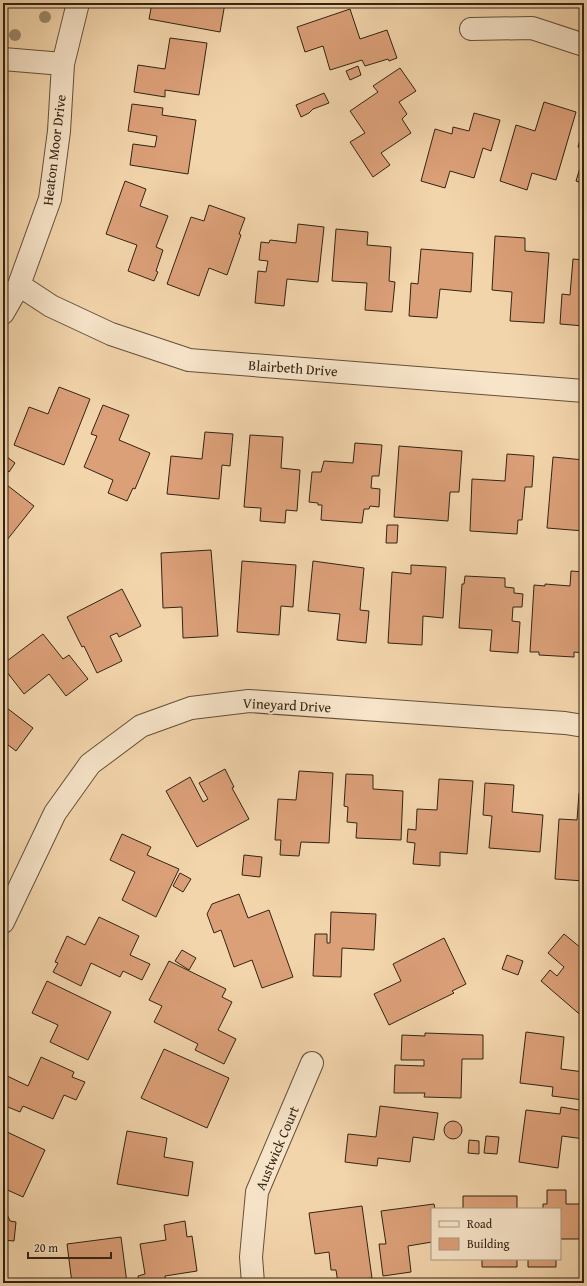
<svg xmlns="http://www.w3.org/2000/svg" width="587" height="1286" viewBox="0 0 587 1286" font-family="'Gentium Book Plus',serif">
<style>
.building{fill:#dca079;stroke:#322414}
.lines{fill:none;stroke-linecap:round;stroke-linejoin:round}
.street-casing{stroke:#62503a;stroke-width:24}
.street{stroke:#f7e4c9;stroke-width:22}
.tree{fill:#9d8968}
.labels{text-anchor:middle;stroke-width:4;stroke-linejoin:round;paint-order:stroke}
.street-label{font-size:14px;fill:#322414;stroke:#f7e4c9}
</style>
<rect width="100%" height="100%" fill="#f3d5ac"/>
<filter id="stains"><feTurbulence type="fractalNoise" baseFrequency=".005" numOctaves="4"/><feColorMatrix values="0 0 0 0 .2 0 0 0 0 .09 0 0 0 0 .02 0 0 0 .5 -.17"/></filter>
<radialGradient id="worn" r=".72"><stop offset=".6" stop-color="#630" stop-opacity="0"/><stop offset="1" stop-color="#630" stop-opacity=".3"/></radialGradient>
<path class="building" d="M152,3H225L220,32L149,19Z
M350,9L360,39L387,30L397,58L389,61L388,59L365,66L362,60L330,70L323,46L305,52L297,27Z
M170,38L207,43L199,95L165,90V97L134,92L138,65L165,69Z
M358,66L361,75L350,80L346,71Z
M400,68L416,91L399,102L407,114L402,119L411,133L381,153L390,165L373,177L350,142L365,133L350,111L378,92L373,86Z
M324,93L329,103L313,109L309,113L301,117L296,105Z
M544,102L576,112L556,180L532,173L527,190L500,181L516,125L535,131Z
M132,104L163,108L162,115L196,120L188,174L130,165L133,144L155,147L157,136L128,131Z
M474,113L500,120L491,151L483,148L474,178L450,171L445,188L421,181L435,129L452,134L453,127L469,131Z
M584,125V148L578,147Z
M584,155V184L576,181Z
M125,181L146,189L140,206L168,216L156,247L163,250L156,271L158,272L154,281L128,271L137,245L106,234Z
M209,205L245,218L239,234L241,235L227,275L209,268L199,296L167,284L191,217L204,221Z
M298,224L324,227L318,282L287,279L284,306L255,303L258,271L266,272L268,261L259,260L261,242L269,243L270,240L296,243Z
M336,229L368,232L367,245L391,247L389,281L395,282L392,312L365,310L367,283L332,281Z
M495,236L525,238V251L549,253L544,323L510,321L512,292L492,290Z
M421,249L473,253L471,292L440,289L437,318L409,316L411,283L418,284Z
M573,259L584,260V326L560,324L562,294L570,295Z
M59,387L90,399L64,465L14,445L29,407L48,414Z
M103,405L129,415L119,440L150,453L135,489L133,488L127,501L108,493L113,480L84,467L97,436L91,434Z
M205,432L233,434L230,466L222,465L219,499L167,494L171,456L202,459Z
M250,435L283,437L281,468L300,470L297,511L286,510L285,523L260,521L261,508L244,507Z
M355,443L382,445L379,476H372L371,488L380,489L379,507L370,506L369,509H364L362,523L321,520L322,505H318V503L309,502L312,472H321L324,461L353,463Z
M399,446L462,451L459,492H450L448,521L394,517Z
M3,454L15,463L9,472L3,467Z
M507,454L534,456L532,487H525L522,520H518L517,534L470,531L472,479L505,481Z
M553,457L584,460V531L547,528Z
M3,482L34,506L3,545Z
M387,525H398L397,543H386Z
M211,550L218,636L183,638L182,607L163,608L161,553Z
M242,561L296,565L293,607L281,606L279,635L237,632Z
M313,561L364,568L360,610L369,611L366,643L337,640L340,614L308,611Z
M411,565L446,567L443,618L423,616L422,645L388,643L392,572L411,574Z
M571,571L584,572V653L574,652V657L539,655V652H530L534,585L545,586V584L570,586Z
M465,576L505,578V587L514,588V593L523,594L522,607H513L512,621L520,622L518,653L490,651L492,630L459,628L462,584H464Z
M122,589L141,626L119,637L117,633L110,636L122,661L97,673L84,646L82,647L67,617Z
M43,634L63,659L69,655L88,679L66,696L49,674L24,694L3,667V664Z
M3,705L33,728L16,751L3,741Z
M225,769L234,787L232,788L249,819L197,847L166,791L190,777L203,802L208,799L199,783Z
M299,771L333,773L329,843L301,842L299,856L280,855L281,840H275L278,799L296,800Z
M346,774L373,775V789L403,791L401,840L356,838L357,823L347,822L348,807L344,806Z
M439,779L473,781L467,854L440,852V866L413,864L415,843L407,842L408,829L416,830L417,809L437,810Z
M485,783L514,785L512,812L543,815L540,852L489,848L492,816L483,815Z
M579,793L584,794V881L555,879L559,819L577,820Z
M122,834L151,847L147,855L179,869L156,917L122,900L135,872L110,860Z
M244,855L262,857L260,877L242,875Z
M180,873L191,879L183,892L173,886Z
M239,894L248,918L269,910L293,977L262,988L252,960L234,967L221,930L214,933L207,914L212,904Z
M331,912L376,914L374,950L342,948L341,977L313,976L315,934H327V943H330Z
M99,917L139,936L130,955L150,964L142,980L123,971L120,977L91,963L81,986L53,972L58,963L55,962L67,936L85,945Z
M564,934L581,948L582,946L584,948V1018L541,981L550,970L557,976L564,967L548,953Z
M444,938L466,984L452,991L454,993L389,1025L374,994L401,981L393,964Z
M182,950L196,958L189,970L175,961Z
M507,955L523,961L518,975L502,969Z
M169,961L226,989L222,997L232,1002L218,1030L236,1039L224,1064L195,1050L198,1044L154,1022L162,1006L149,1000Z
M47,981L111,1012L88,1060L50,1042L58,1025L32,1013Z
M526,1032L564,1037L561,1069L584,1072L583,1100L552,1096L553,1087L520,1083Z
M425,1033L483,1035V1059H462L461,1098L424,1097L425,1093H394L395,1065L424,1066V1060H401L402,1035L425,1036Z
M164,1049L229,1078L207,1128L141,1098Z
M41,1057L74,1072L72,1077L85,1082L76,1100L64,1095L53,1119L23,1106L20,1112L3,1105V1074L28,1086Z
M380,1106L438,1113L434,1140L413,1137L410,1162L378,1158L377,1166L345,1162L348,1134L376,1137Z
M561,1107L584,1111V1139L562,1136L558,1168L519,1162L526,1110L560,1114Z
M444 1130a9 9 0 1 1 18 0a9 9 0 1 1-18 0Z
M3,1130L45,1150L23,1197L3,1188Z
M127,1131L167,1138L164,1157L193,1162L188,1196L117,1184Z
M486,1136L499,1137L497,1154L484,1153Z
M469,1140L479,1141V1154L468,1153Z
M547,1190H566V1204H584V1239H560V1209H543V1204H547Z
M463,1196H517V1209H463Z
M434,1204L435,1209H432V1242L408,1246L411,1272L383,1276L379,1244H386L381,1211Z
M362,1206L372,1278L338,1283L336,1270H331L329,1252L315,1254L309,1213Z
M3,1210H5L10,1221L16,1222L14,1241L3,1240Z
M185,1221L187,1237L192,1236L197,1271L165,1276L166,1283H139L138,1276L145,1274L140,1244L166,1240L164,1225Z
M121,1237L127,1283H72L67,1244Z
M482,1259H517V1267H482Z
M528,1259H556V1267H528Z"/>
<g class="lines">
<defs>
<path id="street" d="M471,29L532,28L584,45
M3,59L63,64
M19,285L51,306L111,334L189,360L584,391
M3,313L19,285L50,199L59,131L63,64L78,3
M3,922L55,813L90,764L141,726L191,708L249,701L565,723L584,726
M253,1283L251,1257L257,1192L312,1063"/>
</defs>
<use href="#street" class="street-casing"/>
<use href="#street" class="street"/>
</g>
<g class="tree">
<circle cx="45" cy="17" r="6"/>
<circle cx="15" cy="35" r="6"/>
</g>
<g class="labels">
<g class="street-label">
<text transform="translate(54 150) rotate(-83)" y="5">Heaton Moor Drive</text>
<text transform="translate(293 368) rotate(4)" y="5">Blairbeth Drive</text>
<text transform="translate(287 705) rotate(3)" y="5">Vineyard Drive</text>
<text transform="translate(277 1148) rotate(-67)" y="5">Austwick Court</text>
</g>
</g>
<rect width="587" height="1286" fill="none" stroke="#f3d5ac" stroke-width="16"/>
<rect x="4" y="4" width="579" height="1278" fill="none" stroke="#322414" stroke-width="2"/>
<rect x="8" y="8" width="571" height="1270" fill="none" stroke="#322414"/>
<rect x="431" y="1208" width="130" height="52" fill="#f7e4c9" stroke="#a89781"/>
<rect x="439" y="1221" width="20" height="6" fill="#f7e4c9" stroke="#a89781"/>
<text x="467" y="1228" font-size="12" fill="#322414">Road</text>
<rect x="439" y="1238" width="20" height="12" fill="#dca079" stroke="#a89781"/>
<text x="467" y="1248" font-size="12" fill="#322414">Building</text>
<path d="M28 1252v6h83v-6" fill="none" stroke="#322414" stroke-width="2"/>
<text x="34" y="1252" font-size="12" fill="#322414" stroke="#f7e4c9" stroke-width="3" paint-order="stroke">20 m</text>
<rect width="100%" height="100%" filter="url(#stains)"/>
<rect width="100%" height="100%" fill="url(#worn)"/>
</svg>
